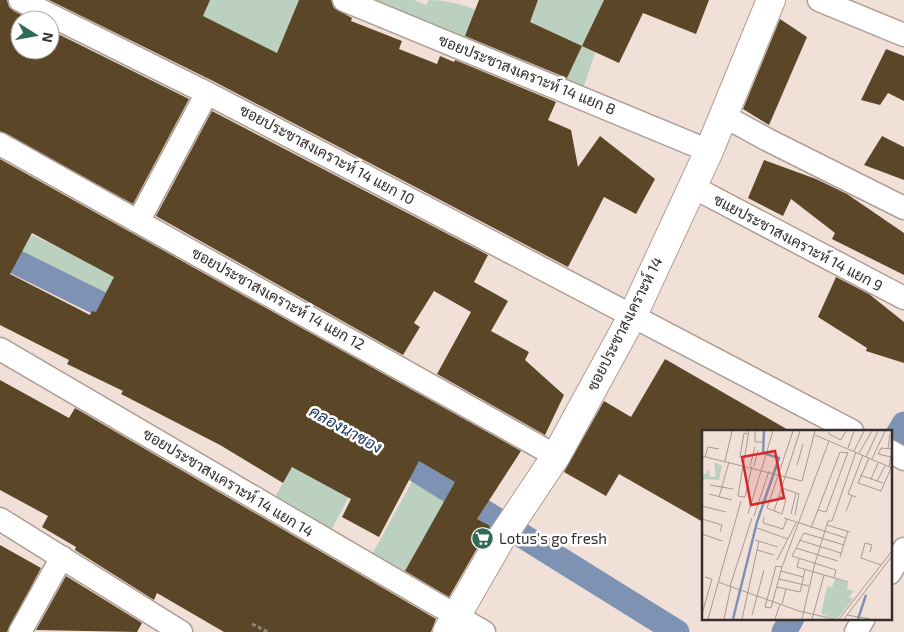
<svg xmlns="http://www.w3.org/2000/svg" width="904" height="632" viewBox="0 0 904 632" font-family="'Exo 2',Sarabun,sans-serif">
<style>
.green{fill:#bbd0be}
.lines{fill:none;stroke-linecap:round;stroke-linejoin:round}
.canal{stroke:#7e93b4;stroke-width:25}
.building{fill:#5b4727;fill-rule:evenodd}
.minor-casing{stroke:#ad9d95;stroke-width:25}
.tertiary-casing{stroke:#ad9d95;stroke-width:30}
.path{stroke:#90857f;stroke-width:3;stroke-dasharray:4 2.5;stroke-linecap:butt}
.minor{stroke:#fff;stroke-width:22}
.tertiary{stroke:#fff;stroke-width:28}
.labels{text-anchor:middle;stroke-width:5;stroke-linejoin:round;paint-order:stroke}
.street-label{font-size:15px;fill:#352f2c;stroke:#fff}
.poi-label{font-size:15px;fill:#352f2c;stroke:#fff;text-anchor:start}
.water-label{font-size:16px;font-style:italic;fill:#1a3561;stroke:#fff}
.inset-river{fill:none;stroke:#7e93b4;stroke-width:2.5}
.inset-road{fill:none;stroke:#a69993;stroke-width:1}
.view{fill:#d62828;fill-opacity:0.15;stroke:#d62828;stroke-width:2.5}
.inset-edge{fill:none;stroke:#352f2c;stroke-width:2.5}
</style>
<rect width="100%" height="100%" fill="#f1e0d8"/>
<path class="green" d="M166,0H305L282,57Z
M376,0H414L426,5L429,0C467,0 499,21 532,39L520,66L372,8Z
M539,0H605L598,44L582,92L564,84L579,52L526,25Z
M135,226L178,250L143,316L19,254L32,235L107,270Z
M294,462L351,493L330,532L273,501Z
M413,480L446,499L402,579L369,560Z"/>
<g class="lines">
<path class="canal" d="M0,254L131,319
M890,448L904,424
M386,451L677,632
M784,632L792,618"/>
</g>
<path class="building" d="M0,0H7L9,7L14,11L31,20H20V50H50V30L189,99L133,204L0,131Z
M49,0H210L203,16L277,53L299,0H331L334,8L352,18L351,21L402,41L399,49L437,64L440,56L454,62L455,60L556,102L548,120L571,130L578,167L600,136L655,179L636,214L604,197L568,267L213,81Z
M479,0H538L530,22L582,46L567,78L465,36Z
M604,0H709L696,34L643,13L619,63L582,46Z
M780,19L807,37L769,125L743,109Z
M886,49L904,56V101L888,93L880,105L861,100Z
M212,111L488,255L474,282L508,301L491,331L529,352L525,360L564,395L545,435L437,374L471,312L434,291L414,323L420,327L403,355L156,216Z
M882,136L904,147V180L864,165Z
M0,159L521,451L477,519L490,526L449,597L405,571L455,482L419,461L379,537L342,517L351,499L292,467L283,483L220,445L121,394L123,391L67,364L69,360L0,325ZM32,233L114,277L96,312L92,311L90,315L10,274Z
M764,160L816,179L847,194L904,233V275L832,239L835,233L791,199L783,216L748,198Z
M836,277L869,294L904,322V363L866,351L867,348L818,317Z
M665,359L790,431H703V522L619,474L606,496L564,472L604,401L631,417Z
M0,380L69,418L75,408L436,619L431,632H224L157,593L154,600L75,550L76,547L42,527L48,516L0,490Z
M0,545L41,568L7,632H0Z
M66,576L142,623L137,632L36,630Z"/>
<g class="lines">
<defs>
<path id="minor" d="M20,0L207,93L852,431
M344,0L709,151
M819,0L904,35
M724,116L768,140L904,208
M0,144L556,456
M693,187L904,298
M139,220L207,93
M0,349L484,632
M890,451L904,459
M0,519L181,632
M890,573L904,549
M20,632L62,557
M856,632L864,618"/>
<path id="tertiary" d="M447,632L500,540L556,456L633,315L709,151L771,0"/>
</defs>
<use href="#minor" class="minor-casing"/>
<use href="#tertiary" class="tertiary-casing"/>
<path class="path" d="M252,624L268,632"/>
<use href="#minor" class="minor"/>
<use href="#tertiary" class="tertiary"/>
</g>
<defs>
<symbol id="supermarket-disc" viewBox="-11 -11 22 22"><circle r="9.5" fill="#306b55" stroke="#fff"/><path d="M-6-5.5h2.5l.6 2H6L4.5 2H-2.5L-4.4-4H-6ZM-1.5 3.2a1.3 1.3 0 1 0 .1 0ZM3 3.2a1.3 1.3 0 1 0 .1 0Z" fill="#fff"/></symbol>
</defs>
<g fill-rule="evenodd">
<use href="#supermarket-disc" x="470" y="526" width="25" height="25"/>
</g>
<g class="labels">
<g class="street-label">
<text transform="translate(527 75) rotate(22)" y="5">ซอยประชาสงเคราะห์ 14 แยก 8</text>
<text transform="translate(327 155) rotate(28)" y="5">ซอยประชาสงเคราะห์ 14 แยก 10</text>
<text transform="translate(798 243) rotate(28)" y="5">ซแยประชาสงเคราะห์ 14 แยก 9</text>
<text transform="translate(278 299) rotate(29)" y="5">ซอยประชาสงเคราะห์ 14 แยก 12</text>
<text transform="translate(625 324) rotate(-63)" y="5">ซอยประชาสงเคราะห์ 14</text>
<text transform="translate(228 483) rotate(31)" y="5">ซอยประชาสงเคราะห์ 14 แยก 14</text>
</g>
<g class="poi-label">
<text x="499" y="544">Lotus's go fresh</text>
</g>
<g class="water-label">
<text transform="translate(346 429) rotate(29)" y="6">คลองนาซอง</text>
</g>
</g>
<g transform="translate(702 430)">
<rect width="190" height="190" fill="#f1e0d8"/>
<path d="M12,32L20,36L17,50L3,49L0,52V44H4L7,38L8,47H14ZM133,149L146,153L145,159L152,161L147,167L151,169L135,189L119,184L125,156L130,157Z" fill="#bbd0be"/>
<path class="inset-river" d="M31,189L55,92L77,28L61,23L62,1M156,189L164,165"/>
<path class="inset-road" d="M47,1L36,66L43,67L50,36M53,1V12H61M127,1V4L139,10L144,1M113,5L190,38M146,18L152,1M186,19L188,4M152,21L162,1M157,23L170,1M0,26L100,51L113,1M3,27L6,17L17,19M38,27L42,3L46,4M164,27L176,1M189,27L176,24L179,18L190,19M167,28L156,53L179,61L189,38M170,29L183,1M23,31L30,1M95,35L101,14M48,36L53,17M52,36L56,20M187,37L190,20M158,45L181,53M169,49L176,33M175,51L183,36M8,55L31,59M80,58L97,64L93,85M7,64L30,70M77,66L84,69L80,84L65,78L91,1M17,67L27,32M154,67L146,64L161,25M0,76L24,82M116,80L124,82L146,22M72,81L98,1M144,81L150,66M46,84L71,1M89,84L94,63M52,86L67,41M62,87L61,93L81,99L85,89M82,88L144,108M0,89L20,95L18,102M130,91L154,22M125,95L148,102M55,98L86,109M109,98L138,22L146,23M0,104L20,111M53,110L76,117M97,110L139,123M94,118L136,131M55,120L72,125M168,122L170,115L163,113L159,128L179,135M138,127L146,101M97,129L95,137L146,152M75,130L94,93M80,137L74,136L63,177L69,178L80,137L127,11M79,141L101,147M132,148L134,140L90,126L102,103L142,115M77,149L107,156M16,152L97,181L132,189M28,156L50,88M75,157L98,162L103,140M80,174L84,159M0,184L10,149L3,147M50,185L62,140M145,185L168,189M6,189L39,71M22,189L29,156M40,189L57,111M73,189L78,174M100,189L113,133L126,91H130M110,189L122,145M137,189L190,121M142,189L190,126"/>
<path class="view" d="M73,21L82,68L49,75L40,27Z"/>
<rect width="190" height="190" class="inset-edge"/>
</g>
<g transform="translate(35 35) rotate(101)"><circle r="24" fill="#ffffff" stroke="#aeacab"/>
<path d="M0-4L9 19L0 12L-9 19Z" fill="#306b55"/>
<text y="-8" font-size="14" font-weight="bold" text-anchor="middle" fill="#352f2c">N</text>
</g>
</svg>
